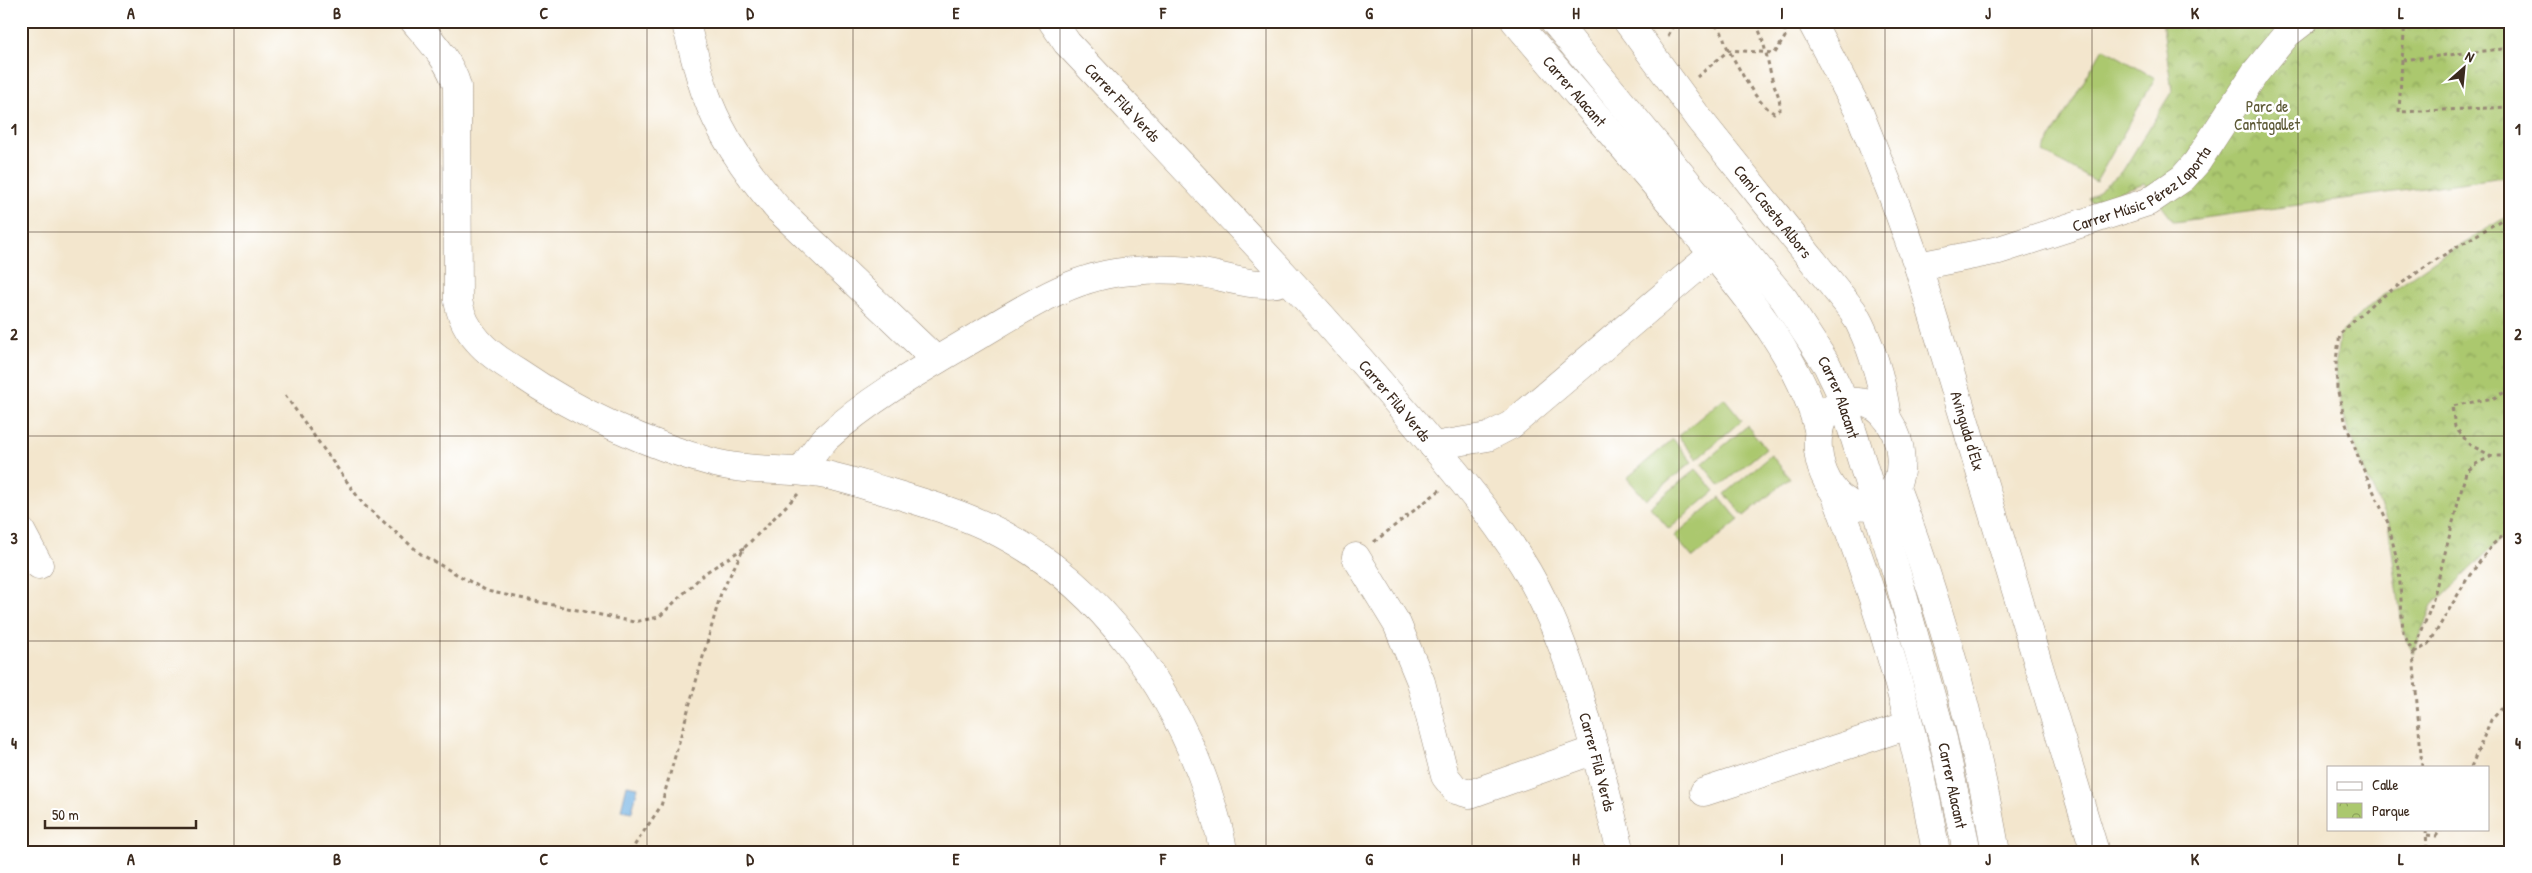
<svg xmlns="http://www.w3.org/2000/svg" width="2532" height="873" viewBox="0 0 2532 873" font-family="'Patrick Hand',sans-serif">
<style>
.park{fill:url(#park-crowns);stroke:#737946}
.garden{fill:#abc86e;stroke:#737946}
.water{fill:#6dafe2;stroke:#546c80}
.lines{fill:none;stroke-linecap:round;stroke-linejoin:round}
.minor-casing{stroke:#978876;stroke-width:29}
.major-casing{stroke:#978876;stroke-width:29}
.path{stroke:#978876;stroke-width:3;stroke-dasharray:4 4;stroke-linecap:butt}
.minor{stroke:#fff;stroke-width:28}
.major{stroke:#fff;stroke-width:28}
.grid{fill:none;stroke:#3b2a1e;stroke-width:1;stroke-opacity:0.55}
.labels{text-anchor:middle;stroke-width:5;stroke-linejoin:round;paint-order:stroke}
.street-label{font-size:16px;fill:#3b2a1e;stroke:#fff}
.park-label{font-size:16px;fill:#5d5936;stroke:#fff}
.neatline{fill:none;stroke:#3b2a1e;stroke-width:2}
.grid-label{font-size:16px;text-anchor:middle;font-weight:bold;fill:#3b2a1e}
</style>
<defs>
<pattern id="park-crowns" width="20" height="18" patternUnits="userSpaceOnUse" patternTransform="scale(1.25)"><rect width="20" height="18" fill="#abc86e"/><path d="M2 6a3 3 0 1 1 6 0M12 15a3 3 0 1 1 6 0" fill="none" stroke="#8ca35a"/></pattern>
</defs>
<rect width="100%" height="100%" fill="#fff"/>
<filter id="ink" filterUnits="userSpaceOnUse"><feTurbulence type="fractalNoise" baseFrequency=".02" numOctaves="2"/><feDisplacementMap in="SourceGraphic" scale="10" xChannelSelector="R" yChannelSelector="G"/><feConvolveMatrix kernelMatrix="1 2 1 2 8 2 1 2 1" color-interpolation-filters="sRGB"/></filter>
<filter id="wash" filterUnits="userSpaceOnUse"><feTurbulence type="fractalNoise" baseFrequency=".0096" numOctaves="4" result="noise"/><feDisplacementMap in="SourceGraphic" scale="20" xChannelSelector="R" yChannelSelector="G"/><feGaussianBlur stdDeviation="1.12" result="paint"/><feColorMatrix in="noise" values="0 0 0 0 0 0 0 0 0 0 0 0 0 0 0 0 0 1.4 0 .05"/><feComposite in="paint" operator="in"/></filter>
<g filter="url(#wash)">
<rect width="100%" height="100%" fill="#f3e6cd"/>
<path class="park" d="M2162,21H2511V176L2174,222L2144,183L2091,202L2089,198L2122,172L2172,91Z
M2511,214V529L2431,607L2413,653L2403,632L2388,523L2361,464L2346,424L2337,388L2336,360L2340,334L2373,303L2434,261Z"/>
<path class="garden" d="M2103,48L2155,78L2096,182L2043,152Z
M1724,398L1742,420L1697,459L1678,436Z
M1747,426L1766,448L1720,486L1702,464Z
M1673,439L1692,462L1646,500L1627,478Z
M1771,455L1790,478L1744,516L1725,494Z
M1696,469L1715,491L1669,529L1650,507Z
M1720,497L1739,520L1693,558L1674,536Z"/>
<path class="water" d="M627,785L638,787L632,812L621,810Z"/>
</g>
<g filter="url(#ink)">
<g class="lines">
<defs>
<g id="minor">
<path d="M414,21C431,41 450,61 457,86L458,301C461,316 467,329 478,341C489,354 503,363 518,372C576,412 647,445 715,463C754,473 793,467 831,476C849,480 867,486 885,491C925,503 963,514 1000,533C1100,585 1173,688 1208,793C1214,812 1221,832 1223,852"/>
<path d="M685,21C692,45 697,69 705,92C720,135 749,176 779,210L936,360"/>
<path id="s1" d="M1052,21L1067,43C1187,171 1310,297 1422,432C1466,486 1514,539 1544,603C1581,681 1599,768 1621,852"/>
<path id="s2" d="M1515,21C1573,90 1633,157 1690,226C1739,286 1801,356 1819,433"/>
<path id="s3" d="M1627,21L1699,119L1853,311C1872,345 1882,379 1887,418"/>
<path id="s4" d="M1811,21L1859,112L1893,197L1918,266L2095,852"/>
<path id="s5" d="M1918,266L1999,250L2148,202L2183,178L2197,162L2255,73L2287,34L2304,21"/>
<path d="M1433,446L1488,437L1511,425L1713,254"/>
<path d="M802,471C809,459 816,448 826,438C869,399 922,369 971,340C1022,310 1073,274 1133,271C1152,269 1172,269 1190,271C1221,274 1258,292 1287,280"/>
<path d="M1896,488C1941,607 1974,727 1996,852"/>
<path d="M1834,491C1880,607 1915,728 1936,852"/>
<path d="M1846,501C1816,485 1803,416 1842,402C1846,400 1853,402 1858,402C1910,405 1921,516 1854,505"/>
<path d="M21,531L39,565"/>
<path d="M1356,557L1397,624L1421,682L1445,776L1456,790L1470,794L1595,750"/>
<path d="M1704,792L1909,725"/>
</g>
<g id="major">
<path id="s6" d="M1554,21L1784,299L1827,365L1839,390L1855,439L1899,581L1943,739L1967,852"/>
</g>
</defs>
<use href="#minor" class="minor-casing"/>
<use href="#major" class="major-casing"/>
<path class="path" d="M1708,21C1726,30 1721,36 1729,51C1742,72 1753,100 1774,113L1780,109C1780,96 1777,93 1773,82C1767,61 1765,41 1755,21
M1779,21L1786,26
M2405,21L2402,60L2511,48
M1668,36L1675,21
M2402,60L2399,112L2511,107
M1697,77L1729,50L1775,53L1785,37V26
M2511,389L2494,398L2452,406L2455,427L2470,445L2492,456H2511
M285,395L363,504L422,555L487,591L634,622L659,617L705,573L744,548
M1374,542L1440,490
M2413,653L2431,607L2466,472L2476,464L2492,456
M2414,653L2429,644L2467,579L2492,545L2511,529
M2422,767L2413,653L2403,632L2399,568L2388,523L2361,464L2346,424L2337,388L2336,360L2340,334L2373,303L2434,261L2511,214
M2471,767L2491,720L2511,699
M2426,829L2427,852
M2427,835L2436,836L2442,829
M630,852L661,806L721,593L744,548L798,494"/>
<use href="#minor" class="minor"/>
<use href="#major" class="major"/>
</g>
</g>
<path class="grid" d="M234,21V852M440,21V852M647,21V852M853,21V852M1060,21V852M1266,21V852M1472,21V852M1679,21V852M1885,21V852M2092,21V852M2298,21V852M21,232H2511M21,436H2511M21,641H2511"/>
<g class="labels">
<g class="street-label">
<text dy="6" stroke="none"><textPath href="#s2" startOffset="92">Carrer Alacant</textPath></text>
<text dy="6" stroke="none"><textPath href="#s1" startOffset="108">Carrer Filà Verds</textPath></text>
<text dy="6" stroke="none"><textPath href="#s5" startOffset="240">Carrer Músic Pérez Laporta</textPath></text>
<text dy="6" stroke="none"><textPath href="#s3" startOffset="240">Camí Caseta Albors</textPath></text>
<text dy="6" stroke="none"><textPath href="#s6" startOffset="474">Carrer Alacant</textPath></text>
<text dy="6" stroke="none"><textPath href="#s1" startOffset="512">Carrer Filà Verds</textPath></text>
<text dy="6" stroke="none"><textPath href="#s4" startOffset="440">Avinguda d'Elx</textPath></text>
<text dy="6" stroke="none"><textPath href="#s1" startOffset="932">Carrer Filà Verds</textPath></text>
<text dy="6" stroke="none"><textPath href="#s6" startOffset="879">Carrer Alacant</textPath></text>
</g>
<g class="park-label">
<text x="2267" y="112">Parc de<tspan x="2267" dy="18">Cantagallet</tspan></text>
</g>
</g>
<rect width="2532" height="873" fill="none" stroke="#fff" stroke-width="55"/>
<rect x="2327" y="766" width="162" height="65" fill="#ffffff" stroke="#b1aaa5"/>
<rect x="2337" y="782" width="25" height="8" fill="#ffffff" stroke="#b1aaa5"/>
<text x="2372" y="790" font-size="15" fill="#3b2a1e">Calle</text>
<rect x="2337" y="803" width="25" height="15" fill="url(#park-crowns)" stroke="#b1aaa5"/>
<text x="2372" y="816" font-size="15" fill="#3b2a1e">Parque</text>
<g transform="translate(2464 68) rotate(27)" stroke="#ffffff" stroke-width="4" paint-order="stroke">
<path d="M0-4L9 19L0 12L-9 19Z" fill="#3b2a1e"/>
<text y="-8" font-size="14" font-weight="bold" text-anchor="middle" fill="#3b2a1e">N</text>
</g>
<path d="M45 820v8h151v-8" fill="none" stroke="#3b2a1e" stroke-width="2.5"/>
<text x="52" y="820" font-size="15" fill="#3b2a1e" stroke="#ffffff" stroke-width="4" paint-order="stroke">50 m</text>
<rect x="28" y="28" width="2476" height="818" class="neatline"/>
<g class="grid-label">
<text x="131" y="19">A</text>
<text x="337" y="19">B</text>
<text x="544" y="19">C</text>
<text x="750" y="19">D</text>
<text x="956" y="19">E</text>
<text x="1163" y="19">F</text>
<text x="1369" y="19">G</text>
<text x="1576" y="19">H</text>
<text x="1782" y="19">I</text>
<text x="1988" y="19">J</text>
<text x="2195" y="19">K</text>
<text x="2401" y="19">L</text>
<text x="14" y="135">1</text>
<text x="2518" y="135">1</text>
<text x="14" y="340">2</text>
<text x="2518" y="340">2</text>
<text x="14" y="544">3</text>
<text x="2518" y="544">3</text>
<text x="14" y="749">4</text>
<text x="2518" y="749">4</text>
<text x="131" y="865">A</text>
<text x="337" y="865">B</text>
<text x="544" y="865">C</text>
<text x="750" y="865">D</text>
<text x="956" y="865">E</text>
<text x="1163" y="865">F</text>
<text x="1369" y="865">G</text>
<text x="1576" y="865">H</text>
<text x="1782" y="865">I</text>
<text x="1988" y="865">J</text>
<text x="2195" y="865">K</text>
<text x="2401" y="865">L</text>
</g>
</svg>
